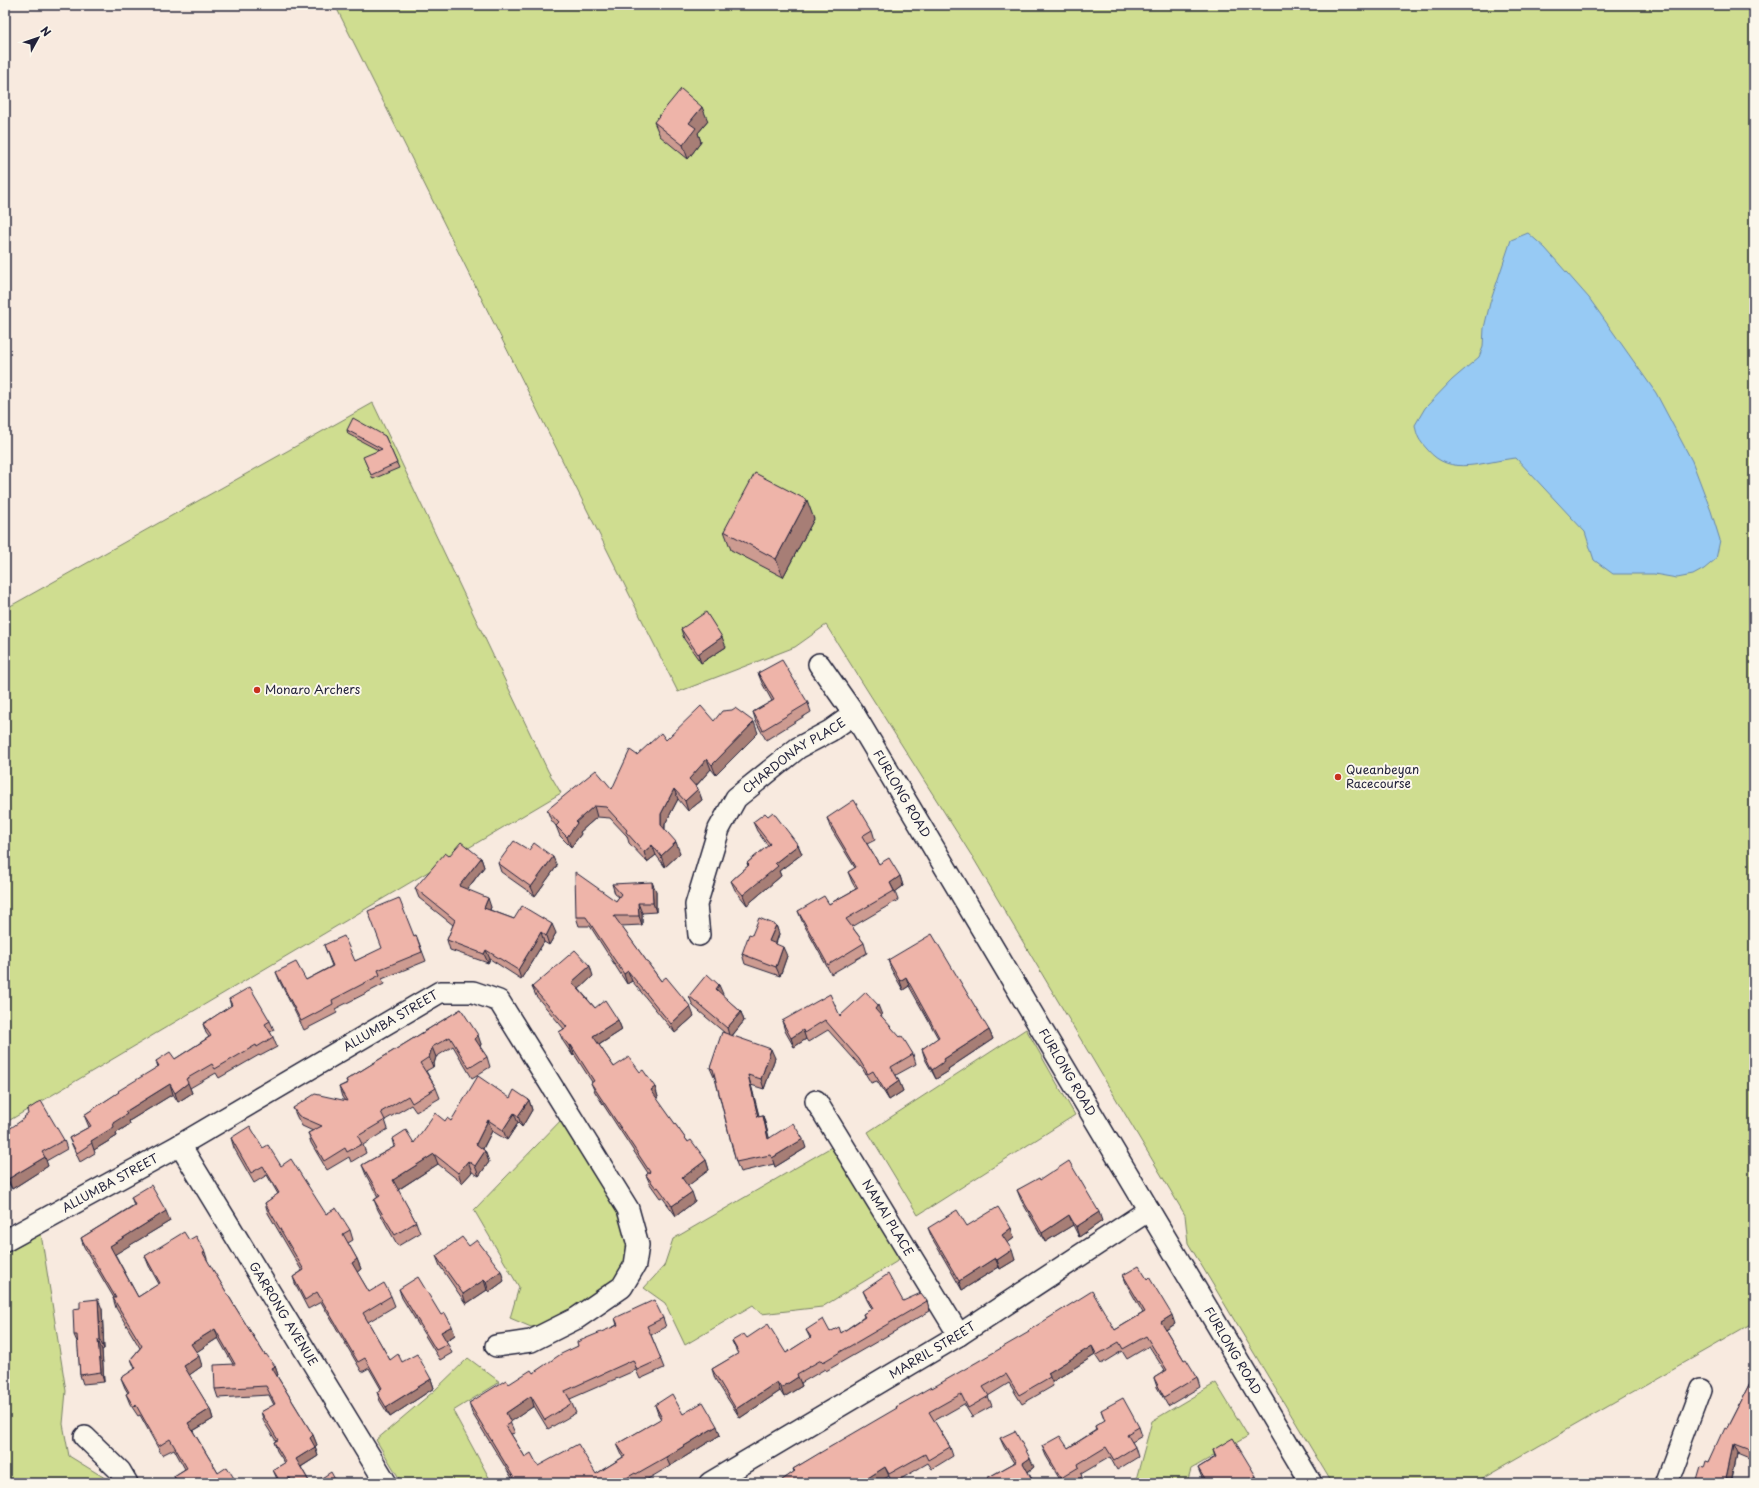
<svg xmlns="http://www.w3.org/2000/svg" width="1759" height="1488" viewBox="0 0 1759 1488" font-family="'Playpen Sans',sans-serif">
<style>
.green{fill:#cfdd90;stroke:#788066}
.water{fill:#97caf4;stroke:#6887aa}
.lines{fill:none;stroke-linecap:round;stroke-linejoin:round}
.minor-casing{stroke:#22223b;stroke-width:24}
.minor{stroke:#fbf7ec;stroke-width:21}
.wall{fill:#cd9b91;stroke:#22223b}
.shaded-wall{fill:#a77e76;stroke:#22223b}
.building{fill:#eeb4a9;stroke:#22223b}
.poi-dot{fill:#c8321e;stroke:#fbf7ec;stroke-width:1.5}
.labels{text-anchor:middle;stroke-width:4;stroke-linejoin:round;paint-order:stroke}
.poi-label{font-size:12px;fill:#22223b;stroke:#fbf7ec;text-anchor:start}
.street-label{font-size:12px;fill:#22223b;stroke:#fbf7ec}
</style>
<rect width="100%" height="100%" fill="#f8eadf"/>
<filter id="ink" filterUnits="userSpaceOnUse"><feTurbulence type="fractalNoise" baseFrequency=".025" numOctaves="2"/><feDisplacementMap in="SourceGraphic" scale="8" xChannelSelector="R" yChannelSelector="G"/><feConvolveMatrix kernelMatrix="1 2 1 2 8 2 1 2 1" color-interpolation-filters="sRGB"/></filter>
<g filter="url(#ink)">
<path class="green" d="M335,5H1754V1323L1474,1483H1332L1188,1243L1185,1215L975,861L826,625L795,647L678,692Z
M373,403L548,771L561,793L5,1123V609Z
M1026,1029L1075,1115L918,1215L868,1132Z
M566,1115L624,1221L630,1236L626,1265L616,1281L550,1323L531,1327L510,1318L519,1287L474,1210Z
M840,1142L909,1254L822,1307L761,1314L753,1305L685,1345L665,1303L644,1288L664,1266L673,1239Z
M41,1234L66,1391L63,1424L69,1456L113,1483H5V1254Z
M468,1358L500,1382L453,1411L492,1483H402L376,1440L434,1391Z
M1216,1383L1248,1436L1191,1469L1187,1483H1135L1152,1421Z"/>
<path class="water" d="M1528,233L1545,248L1589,298L1656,393L1692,461L1711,511L1720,540L1716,559L1704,569L1693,575L1677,578L1654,574H1613L1594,560L1585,532L1516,458C1484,461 1450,478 1427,449C1419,440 1417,437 1415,425L1425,408L1452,380L1479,357L1483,347L1484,328L1490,303L1511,240Z"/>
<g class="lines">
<defs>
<g id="minor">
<path id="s1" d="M819,664L854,714L888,771L1311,1483"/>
<path id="s2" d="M699,935L696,905L719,829L736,798L798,748L830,731L854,714"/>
<path id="s3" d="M816,1101L959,1335"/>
<path id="s4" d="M180,1145L386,1483"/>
<path id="s5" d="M5,1241L180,1145L440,992H473L499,1001L628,1209L638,1245L635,1265L622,1287L577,1318L531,1341L496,1346"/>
<path d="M85,1437L120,1471L127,1483"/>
<path id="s6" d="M710,1483L959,1335L1149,1210"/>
<path d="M1666,1483L1701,1389"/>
</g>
</defs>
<use href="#minor" class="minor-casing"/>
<use href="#minor" class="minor"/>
</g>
<path class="wall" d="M708,121L698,133L701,142L688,159L660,136L654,122Z
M347,430L385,436L399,468L373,479L365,461L378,450L348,434Z
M814,519L783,577L731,550L724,531Z
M681,629L726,647L701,663L684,639Z
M758,673L808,703L811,712L766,740L756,722L753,712L772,701L762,683Z
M714,721L758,733L716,775L711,769L696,786L698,789L702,800L688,811L678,799L665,824V829L680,853L665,867L656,855L647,862L629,843L627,836L610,818L597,817L580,832L581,834L571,847L560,836L556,826L551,820L547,810L612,789L637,755L666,740Z
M768,816L798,845L802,854L779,871L781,876L747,905L735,890L731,881L748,866L747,863L768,846L757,831L753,822Z
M827,818L872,830L875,840L867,844L879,864L900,876L903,886L895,892L898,900L852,927L864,943L867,953L831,974L802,921L798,911L829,904L856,889L852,882L848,872L855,868L830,827Z
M529,850L557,866L535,896L501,872L498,863Z
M449,856L481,858L484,867L467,890L491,907L490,910L514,919L556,933L549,945L544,942L521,979L490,959L488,963L450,950L447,940L453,925L419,898L415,888Z
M612,884L656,891V912L642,913V925L621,926L661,981L694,1016L675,1033L632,981L627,984L590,926H579L576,917L616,901L619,897L615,894Z
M776,925L779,934L776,944L787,956L780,976L745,964L742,954L752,935Z
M416,935L426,961L382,979L384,984L335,1009L337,1013L304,1030L280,982L276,972L306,980L332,966L324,945L355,961Z
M888,960L989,1030L993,1039L948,1069L949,1071L936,1079L925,1059L922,1049L938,1038L909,986L903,990L891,969Z
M593,976L579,989L595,1008L618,1020L622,1030L599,1045L614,1067L640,1072L655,1087L658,1097L656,1098L688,1142L706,1160L709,1170L687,1186L695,1201L676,1216L662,1197L660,1198L650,1184L646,1175L648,1173L595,1092L591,1083L592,1082L574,1054L573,1056L563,1041L559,1032L564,1029L536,996L532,987Z
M723,994L722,995L741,1012L744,1021L732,1036L775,1058L764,1089L751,1085L759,1117L763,1116L766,1126L769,1138L806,1148L775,1167L774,1164L740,1172L736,1162L715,1078L714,1077L710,1068L725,1033L693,1006L689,996Z
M229,999L270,1021L274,1030L270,1032L273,1037L277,1047L260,1056L259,1055L219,1078L216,1073L190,1088L192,1093L178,1102L173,1094L129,1121L130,1124L116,1133L117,1136L94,1150L95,1153L80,1162L73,1147L69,1138L89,1127L84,1115L158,1067L156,1061L175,1059L209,1037L206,1033L203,1024L231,1006Z
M461,1009L481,1044L480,1047L487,1057L490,1067L472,1078L453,1046L436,1057L433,1067L426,1071L436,1088L440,1098L416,1112L411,1105L385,1120L388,1129L363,1145L366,1153L351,1162L349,1157L327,1170L311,1143L308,1133L313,1131L302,1126L297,1117L293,1108L345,1101L342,1097L339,1087L347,1083L346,1080Z
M882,1015L881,1016L913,1054L916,1064L896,1075L903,1091L889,1100L877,1081L871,1083L862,1068L828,1030L808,1042L806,1039L794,1047L785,1031L782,1021L840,1016Z
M510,1098L529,1100L532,1110L522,1127L518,1123L507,1140L492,1131L483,1149L485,1151L489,1162L479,1176L472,1172L462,1183L438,1164L398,1190L416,1222L420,1233L398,1246L378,1210L374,1200L378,1197L366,1175L362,1165L394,1147L392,1139L414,1143L445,1121H451Z
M5,1132L64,1140L67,1149L46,1161L48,1166L12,1189L5,1177Z
M231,1138L263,1148L281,1166L326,1214L350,1230L353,1240L348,1243L357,1259L361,1269L357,1272L369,1292L391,1296L395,1306L368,1322L390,1360L402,1362L431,1379L434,1388L390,1417L380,1401L377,1392L381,1389L369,1368L362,1372L321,1302L308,1309L296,1286L293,1277L302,1271L268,1213L265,1203L278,1194L267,1175L254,1183L234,1148Z
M1040,1180L1102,1221L1079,1237L1073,1225L1045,1242L1021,1200L1017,1190Z
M131,1197L170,1221L115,1254L138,1297L159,1284L149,1266L145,1256L189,1240L205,1252L208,1262L234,1305L265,1355L275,1366L278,1375L277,1376L313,1435L317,1445L315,1447L318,1456L301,1467L310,1483H279L277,1479L273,1470L285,1463L277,1451L274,1442L276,1441L264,1422L261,1412L274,1405L269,1395L218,1398L215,1389L233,1364L218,1338L196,1352L202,1366L189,1375L210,1409L213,1419L193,1431L218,1473L237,1483H176L174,1476L185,1469L174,1449L162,1455L140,1415L138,1416L130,1404L126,1394L128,1393L125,1388L121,1378L135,1369L131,1359L140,1348L116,1308L113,1298H114L84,1247L81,1238L134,1205Z
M967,1226L1011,1228L1014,1238L1007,1243L1015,1260L1000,1269L999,1267L962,1290L932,1238L928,1228Z
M436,1256L504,1281L489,1292L487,1290L466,1304L440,1266Z
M1123,1275L1175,1324L1166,1330L1184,1360L1197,1377L1200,1387L1168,1406L1157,1387L1154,1378L1165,1371L1149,1346L1127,1359L1122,1351L1101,1364L1095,1355L1052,1382L1053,1386L1022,1404L1009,1383L988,1396L992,1406L972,1417L964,1404L934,1421L950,1447L953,1456L932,1469L928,1463L894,1483H892L889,1476L878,1483H778L794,1472L793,1469L897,1409L896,1407L932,1388L1115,1330L1143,1313L1127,1285Z
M399,1289L455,1335L446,1341L448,1344L452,1353L440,1360L402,1298Z
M863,1291L903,1301H927L930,1311L826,1371L825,1369L801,1383L802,1386L784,1397L780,1391L740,1418L715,1379L712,1369L738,1354L736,1350L732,1341L747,1338L786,1353L810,1338L806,1330L841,1333L864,1317L863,1314L872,1309L867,1300Z
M102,1309L104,1349L102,1350L104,1382L83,1384L80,1375L78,1344L74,1335Z
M615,1318H663L666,1327L651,1335L664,1368L640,1379L636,1370L570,1399L576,1413L548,1429L534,1406L510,1422L515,1433L511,1434L525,1457L538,1466L596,1474L623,1457L621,1453L617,1444L661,1419L658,1414L655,1405L683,1414L720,1435L670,1466L641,1483H515L472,1413L469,1403L533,1373L578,1346L617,1325Z
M1754,1374V1462L1737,1455L1732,1480L1695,1483L1704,1467L1709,1461L1726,1429Z
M1101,1410L1139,1427L1142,1436L1132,1442L1135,1447L1138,1457L1117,1470L1110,1457L1081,1474L1082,1477L1072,1483H1062L1046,1456L1042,1446L1068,1448L1096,1430L1095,1426L1105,1421Z
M1000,1438L1034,1467L1028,1472L1034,1483H989L987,1478L1014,1463L1004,1447Z
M1213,1450L1256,1476L1258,1483H1205L1202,1478L1198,1468L1215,1457Z"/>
<path class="shaded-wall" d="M702,107L708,121L698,133L701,142L688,159L683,145L689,123Z
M807,500L814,519L783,577L776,559Z
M722,637L726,647L701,663L698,654Z
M754,722L758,733L716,775L712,765Z
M707,759L711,769L693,789L689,779Z
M674,789L678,799L665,824L664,835L661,825V814Z
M698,789L702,800L688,811L685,801Z
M594,806L597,817L580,832L581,834L571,847L567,837L576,822Z
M676,842L680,853L665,867L661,856Z
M652,845L656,855L647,862L644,852Z
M798,845L802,854L779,871L781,876L747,905L743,895L775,863Z
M553,857L557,866L535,896L531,887Z
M481,858L484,867L462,896L459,886Z
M900,876L903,886L895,892L890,883Z
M652,882L656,891V912L653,903Z
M488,898L491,907L487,918L484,908Z
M638,903L642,913V925L639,916Z
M552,924L556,933L549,945L546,936Z
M776,925L779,934L773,951L769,941Z
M541,932L544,942L521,979L518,970Z
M783,947L787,956L780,976L776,967Z
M486,950L490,959L488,963L484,954Z
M590,966L593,976L576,992L572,982Z
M628,971L632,981L627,984L624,974Z
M906,977L909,986L903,990L900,981Z
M719,985L723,994L720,999L716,989Z
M878,1005L882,1015L878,1019L875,1009Z
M690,1006L694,1016L675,1033L671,1024Z
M741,1012L744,1021L730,1038L727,1028Z
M618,1020L622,1030L597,1046L593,1036Z
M803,1030L806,1039L794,1047L791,1038Z
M989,1030L993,1039L948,1069L949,1071L936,1079L932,1070L944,1059Z
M478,1035L481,1044L479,1049L475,1039Z
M571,1045L574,1054L573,1056L569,1046Z
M432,1047L436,1057L433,1067L429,1057Z
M771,1049L775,1058L764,1089L761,1079Z
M748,1075L751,1085L762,1127L758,1117Z
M899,1081L903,1091L889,1100L885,1091Z
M188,1083L192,1093L178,1102L175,1093Z
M170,1084L173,1094L129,1121L130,1124L116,1133L117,1136L94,1150L91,1141L113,1123L125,1112Z
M655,1087L658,1097L654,1100L651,1090Z
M529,1100L532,1110L522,1127L518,1116Z
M514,1113L518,1123L507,1140L503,1130Z
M763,1116L766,1126L772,1148L768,1139Z
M488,1120L492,1131L480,1154L476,1144Z
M803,1139L806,1148L775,1167L772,1158Z
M485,1151L489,1162L479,1176L475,1166Z
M434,1154L438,1164L396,1191L393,1180Z
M45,1157L48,1166L12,1189L8,1179Z
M706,1160L709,1170L685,1188L682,1178Z
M468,1161L472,1172L462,1183L458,1173Z
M692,1192L695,1201L676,1216L672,1206Z
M166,1211L170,1221L114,1255L110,1246Z
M1099,1212L1102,1221L1079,1237L1076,1227Z
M1069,1215L1073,1225L1045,1242L1042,1233Z
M1011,1228L1014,1238L1006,1244L1002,1235Z
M1012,1250L1015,1260L1000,1269L997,1260Z
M995,1258L999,1267L962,1290L959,1281Z
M357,1259L361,1269L356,1273L352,1263Z
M501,1271L504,1281L489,1292L486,1282Z
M484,1280L487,1290L466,1304L463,1294Z
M98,1299L102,1309L104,1349L100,1340Z
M1172,1315L1175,1324L1164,1331L1161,1322Z
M452,1326L455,1335L444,1342L441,1332Z
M215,1329L218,1338L195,1353L191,1344Z
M98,1340L102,1350L104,1382L101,1372Z
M1092,1346L1095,1355L1052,1382L1048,1373Z
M199,1356L202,1366L188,1376L184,1366Z
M275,1366L278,1375L275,1377L272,1368Z
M798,1377L802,1386L784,1397L781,1388Z
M431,1379L434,1388L390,1417L386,1407Z
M777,1382L780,1391L740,1418L736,1409Z
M531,1396L534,1406L509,1423L506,1413Z
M210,1409L213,1419L191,1432L188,1423Z
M717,1426L720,1435L670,1466L666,1457Z
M313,1435L317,1445L313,1448L310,1438Z
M1733,1446L1737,1455L1731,1483L1726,1479Z
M315,1447L318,1456L299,1468L296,1459Z
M1030,1458L1034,1467L1026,1473L1023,1463Z
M885,1467L889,1476L878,1483H860Z
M1256,1476L1258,1483H1249L1248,1481Z"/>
<path class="building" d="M681,89L702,107L689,123L696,128L683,145L654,122Z
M353,418L385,436L397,463L371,475L363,457L382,449L347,430Z
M755,473L807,500L776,559L724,531Z
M706,612L722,637L698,654L681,629Z
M782,660L808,703L763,730L753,712L774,700L758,673Z
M701,706L714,721L722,711L732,710L735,708L754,722L712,765L707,759L689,779L698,789L685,801L674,789L661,814V825L676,842L661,856L652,845L644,852L626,832L627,830L606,807L594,806L576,822L577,823L567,837L556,826L559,823L547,810L596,770L612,789L630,750L637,755L661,733L666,740Z
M854,800L872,830L862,836L879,864L889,858L900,876L890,883L894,891L846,919L864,943L828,965L798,911L824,896L829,904L858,888L848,872L856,867L827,818Z
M773,812L798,845L775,863L778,866L743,895L731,881L749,865L747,863L770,844L753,822L765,813L768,816Z
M514,841L529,850L534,843L553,857L531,887L498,863Z
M461,842L481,858L459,886L488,898L484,908L514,919L522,906L552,924L546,936L541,932L518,970L486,950L484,954L447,940L455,920L415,888L445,853L449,856Z
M575,872L616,901L621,894L612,884L652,882L653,903H638L639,916H614L661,981L666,977L690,1006L671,1024L628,971L624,974L586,917H576Z
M399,898L414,936L416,935L422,952L378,970L380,975L332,1000L333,1004L301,1021L276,972L296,962L306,980L333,966L324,945L344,936L355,961L382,948L368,911Z
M759,918L776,925L769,941L783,947L776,967L742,954L749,934L752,935Z
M932,934L989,1030L944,1059L945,1061L932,1070L922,1049L939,1037L906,977L900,981L888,960Z
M575,950L590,966L572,982L595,1008L605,1000L618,1020L593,1036L614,1067L629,1057L640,1072L643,1070L655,1087L651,1090L688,1142L691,1140L706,1160L682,1178L692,1192L672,1206L658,1187L656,1188L646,1175L650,1172L591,1083L594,1081L571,1045L569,1046L559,1032L567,1027L532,987Z
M707,974L719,985L716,989L741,1012L727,1028L689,996Z
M250,987L270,1021L265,1024L273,1037L257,1047L256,1045L215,1069L212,1064L186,1079L188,1083L175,1093L170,1084L125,1112L127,1114L113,1123L114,1127L91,1141L92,1143L77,1153L69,1138L91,1126L84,1115L119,1092L118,1091L159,1066L156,1061L170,1052L175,1059L211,1036L203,1024L232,1005L229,999Z
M866,992L878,1005L875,1009L900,1037L902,1036L913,1054L891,1067L899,1081L885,1091L873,1071L868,1074L859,1059L825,1020L804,1033L803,1030L791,1038L782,1021L830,994L840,1016Z
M461,1009L478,1035L475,1039L487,1057L469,1068L450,1037L432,1047L429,1057L420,1063L436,1088L412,1103L408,1096L381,1112L385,1120L358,1136L362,1144L347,1152L345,1148L324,1161L308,1133L322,1126L299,1116L293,1108L315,1094L347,1101L339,1087L348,1083L346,1080Z
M722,1032L771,1049L761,1079L748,1075L758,1117L763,1116L768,1139L793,1123L803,1139L772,1158L770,1155L736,1162L713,1069L710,1068Z
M478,1076L510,1098L514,1090L529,1100L518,1116L514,1113L503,1130L488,1120L476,1144L485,1151L475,1166L468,1161L458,1173L434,1154L393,1180L416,1222L395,1235L374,1200L380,1196L362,1165L396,1146L392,1139L406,1130L414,1143L435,1113L445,1121L447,1118L451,1121Z
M41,1101L64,1140L42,1152L45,1157L8,1179L5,1174V1132L25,1118L24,1117L28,1114L27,1110Z
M250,1126L263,1148L268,1145L281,1166L291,1159L326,1214L336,1208L350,1230L343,1234L357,1259L352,1263L369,1292L384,1283L391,1296L363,1313L390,1360L398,1354L402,1362L417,1354L431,1379L386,1407L377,1392L382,1388L365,1358L358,1362L317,1292L305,1300L293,1277L304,1270L265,1203L279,1193L263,1166L251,1173L231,1138Z
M1069,1161L1099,1212L1076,1227L1069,1215L1042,1233L1017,1190L1039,1178L1040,1180Z
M151,1185L166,1211L110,1246L138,1297L160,1283L145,1256L184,1232L189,1240L196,1236L205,1252L203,1253L234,1305L265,1355L266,1354L275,1366L272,1368L313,1435L310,1438L315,1447L296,1459L310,1483H292L290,1478L281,1483L273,1470L286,1462L274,1442L278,1440L261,1412L275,1404L266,1386L215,1389L214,1365L235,1364L215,1329L191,1344L199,1356L184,1366L210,1409L188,1423L218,1473L227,1467L237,1483H178L174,1476L187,1468L170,1439L159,1446L136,1405L134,1407L126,1394L129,1392L121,1378L136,1368L131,1359L142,1346L113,1298H116L81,1238L135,1205L131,1197Z
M998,1207L1011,1228L1002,1235L1012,1250L997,1260L995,1258L959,1281L928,1228L957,1210L967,1226Z
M462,1237L469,1246L477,1240L501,1271L486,1282L484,1280L463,1294L436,1256Z
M1139,1266L1147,1279L1149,1277L1172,1315L1161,1322L1184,1360L1186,1359L1197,1377L1164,1397L1154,1378L1167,1370L1146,1336L1123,1349L1119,1342L1097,1355L1092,1346L1048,1373L1050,1377L1019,1395L1006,1374L983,1387L989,1396L968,1408L961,1394L929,1412L950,1447L928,1460L925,1454L889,1474L885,1467L860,1483L858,1480L853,1483H778L795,1471L793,1469L818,1454L897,1408L896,1407L931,1387L932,1388L1029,1332L1028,1331L1092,1291L1115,1330L1145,1312L1123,1275Z
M888,1274L903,1301L921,1293L927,1301L823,1362L821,1360L797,1374L798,1377L781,1388L777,1382L736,1409L712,1369L739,1353L732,1341L744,1334L747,1338L768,1324L786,1353L811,1337L806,1330L823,1319L830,1332L839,1327L841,1333L865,1317L863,1314L873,1308L863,1291Z
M418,1277L441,1315L445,1313L452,1326L441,1332L448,1344L436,1350L399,1289Z
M98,1299L100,1340H98L101,1372L80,1375L77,1335H74L73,1309L80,1308V1301Z
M654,1300L663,1318L647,1326L661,1359L637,1370L633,1360L565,1391L572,1403L545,1420L531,1396L506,1413L511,1423L506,1426L525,1457L531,1453L538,1466L578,1444L596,1474L625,1456L617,1444L662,1418L655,1405L672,1394L683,1414L703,1402L717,1426L666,1457L636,1474L635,1473L618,1483H517L469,1403L506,1380L509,1384L531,1370L533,1373L561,1354L578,1346L577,1342L618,1325L615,1318Z
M1754,1374V1454L1733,1446L1726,1479L1743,1483H1695L1700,1466L1704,1467L1706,1460L1709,1461L1724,1428L1726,1429Z
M1123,1398L1139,1427L1127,1434L1135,1447L1114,1460L1106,1447L1078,1464L1079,1467L1061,1478L1042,1446L1060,1436L1068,1448L1097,1430L1095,1426L1105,1420L1101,1410Z
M1015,1431L1030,1458L1023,1463L1034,1483H990L987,1478L1016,1462L1000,1438Z
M1233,1438L1256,1476L1248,1481L1249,1483H1207L1198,1468L1216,1457L1213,1450Z
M331,1472L337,1483H314Z"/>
</g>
<g class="poi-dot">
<circle cx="257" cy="690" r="4"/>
<circle cx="1338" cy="777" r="4"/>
</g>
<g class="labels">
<g class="poi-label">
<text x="265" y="694">Monaro Archers</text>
<text x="1346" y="774">Queanbeyan<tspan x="1346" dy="14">Racecourse</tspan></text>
</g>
<g class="street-label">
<text dy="4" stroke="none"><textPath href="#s2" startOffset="217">CHARDONAY PLACE</textPath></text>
<text dy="4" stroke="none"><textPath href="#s1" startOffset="154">FURLONG ROAD</textPath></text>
<text dy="4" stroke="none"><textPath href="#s5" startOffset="444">ALLUMBA STREET</textPath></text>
<text dy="4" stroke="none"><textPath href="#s1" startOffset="478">FURLONG ROAD</textPath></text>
<text dy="4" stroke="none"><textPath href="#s5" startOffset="120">ALLUMBA STREET</textPath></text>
<text dy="4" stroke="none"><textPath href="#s3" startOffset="137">NAMAI PLACE</textPath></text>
<text dy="4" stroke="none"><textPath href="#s4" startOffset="198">GARRONG AVENUE</textPath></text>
<text dy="4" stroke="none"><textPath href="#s6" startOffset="259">MARRIL STREET</textPath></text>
<text dy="4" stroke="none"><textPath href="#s1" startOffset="802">FURLONG ROAD</textPath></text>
</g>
</g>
<rect width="1759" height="1488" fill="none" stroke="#fbf7ec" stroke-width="20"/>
<rect x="10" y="10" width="1739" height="1468" fill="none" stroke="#22223b" stroke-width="1.5" filter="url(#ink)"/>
<g transform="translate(38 38) rotate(50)" stroke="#fbf7ec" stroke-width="3" paint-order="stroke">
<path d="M0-3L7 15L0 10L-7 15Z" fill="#22223b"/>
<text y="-6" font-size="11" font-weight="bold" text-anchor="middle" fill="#22223b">N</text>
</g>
</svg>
